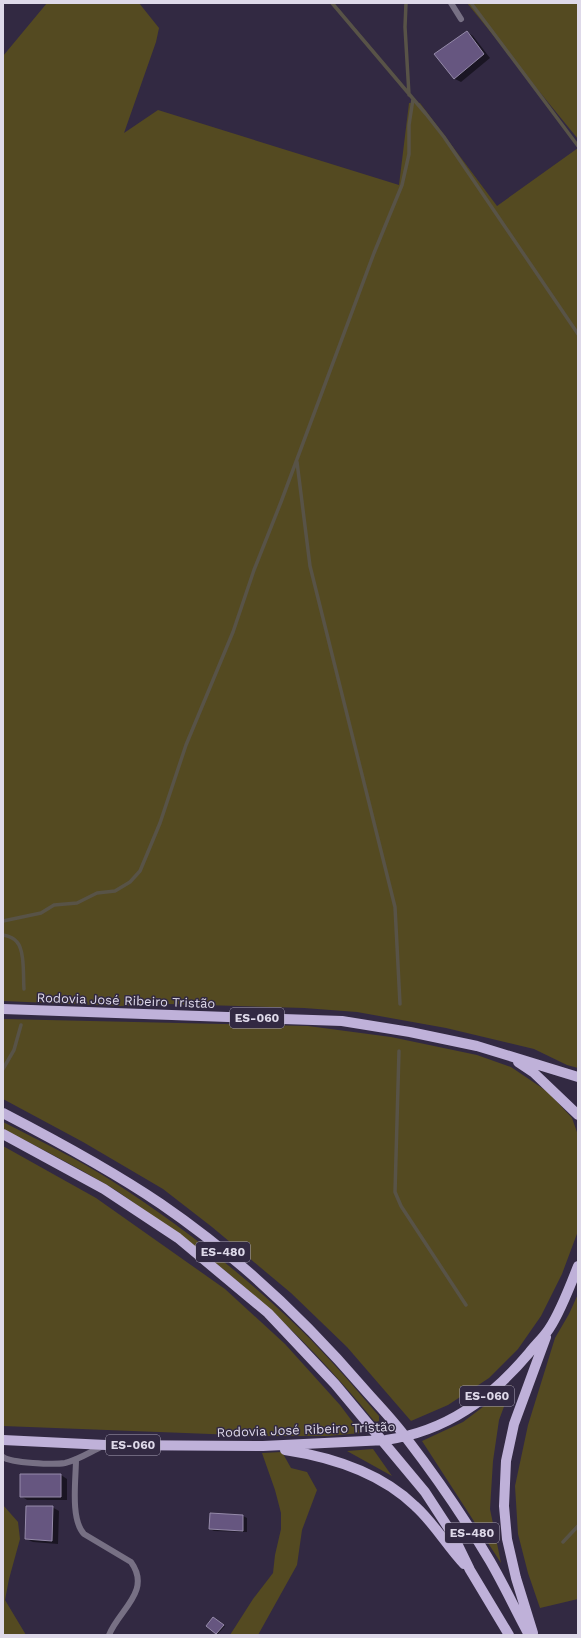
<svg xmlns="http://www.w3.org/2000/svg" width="581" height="1638" viewBox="0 0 581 1638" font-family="'Work Sans',sans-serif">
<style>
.green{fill:#544a21}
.shadow{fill:#0007}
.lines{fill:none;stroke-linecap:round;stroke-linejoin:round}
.stream{stroke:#585347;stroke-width:3.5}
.building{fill:#665680;stroke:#958aa9}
.lane{stroke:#777084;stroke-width:6}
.primary{stroke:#bfb1d9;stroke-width:10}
.labels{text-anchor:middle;stroke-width:3;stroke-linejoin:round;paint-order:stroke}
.shield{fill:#322942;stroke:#aaa4b7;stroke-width:1}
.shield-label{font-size:12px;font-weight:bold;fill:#ded9e9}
.street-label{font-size:13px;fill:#ded9e9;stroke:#322942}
</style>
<rect width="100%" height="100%" fill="#322942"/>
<path class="green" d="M47,3H139L159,28L156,42L124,133L158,110L399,185L409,103H420L497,206L578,148V1068L567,1065L534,1049L446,1028L357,1012L304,1008L168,1004L120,1006L3,1001V56Z
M467,3H578V139Z
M3,1019L308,1026L391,1037L477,1055L511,1067L548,1092L572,1118L578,1135V1231L562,1274L541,1316L518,1349L489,1378L448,1405L411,1421L347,1347L291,1293L212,1227L163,1189L83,1142L3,1099Z
M3,1122C40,1141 78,1159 112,1181C179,1224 243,1274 300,1329C328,1356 354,1387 379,1416V1421L377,1422L374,1421C309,1341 238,1275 152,1216C138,1206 123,1194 107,1185C73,1165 38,1147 3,1129Z
M3,1146L96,1198L225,1289L285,1344L340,1405L361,1433L328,1436H264L3,1426Z
M578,1294V1599L540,1608L528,1573L518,1534L515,1486L528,1425L555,1338L569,1314Z
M512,1385L499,1420L493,1461L490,1509L501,1563L422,1441L463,1422Z
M373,1449L392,1476L347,1451Z
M282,1452L291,1468L307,1472L317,1490L302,1530L297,1565L258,1635H230L253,1599L273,1573L275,1555L281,1529V1513L275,1490L262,1453Z
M3,1505L18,1522L20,1539L9,1579L5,1600L26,1635H3Z"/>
<path class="shadow" d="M467,32L473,36L490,58L461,82L455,79L436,54Z
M61,1475L67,1479V1500H27L21,1496Z
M52,1507L59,1511L58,1544L33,1542L26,1539Z
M243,1516L247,1518V1532L214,1531L210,1529Z
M213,1618L225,1626L218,1634L216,1633Z"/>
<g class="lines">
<path class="stream" d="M332,3L426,114L444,137L578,334
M406,3L405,27L409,95
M471,3L578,146
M297,462L310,566L395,907L400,1004
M3,921L41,913L54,905L77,903L97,893L115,891L130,882L140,871L160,823L186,745L233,632L254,570L281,502L374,253L402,185L409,154V125L413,99
M3,935C8,936 14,938 17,942C25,951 23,977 24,989
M399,1051L395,1192L401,1206L466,1305
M3,1069L14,1050L21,1025
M563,1542L578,1526"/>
</g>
<path class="building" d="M467,31L484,54L454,79L434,54Z
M20,1474H61V1497H20Z
M26,1506H53L52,1541L25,1539Z
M210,1513L243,1515V1531L209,1529Z
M213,1617L224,1625L216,1634L206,1626Z"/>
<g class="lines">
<path class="lane" d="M451,3L461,19
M3,1457C11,1463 54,1465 65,1463C78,1460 90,1452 103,1446
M76,1459C76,1479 70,1519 84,1534L131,1562C152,1591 119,1610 109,1635"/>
<path class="primary" d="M3,1009L342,1021L410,1032L477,1046L578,1077
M518,1062L533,1072L578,1115
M3,1113C57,1141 111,1170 161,1204C237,1256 305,1320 365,1390C379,1406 394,1421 407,1439C437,1478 465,1519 490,1561C504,1585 516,1611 529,1635
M3,1134L104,1189L178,1238L268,1313L335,1384L425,1492L453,1535L470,1570L509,1635
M3,1440L106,1445L263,1446L386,1440C447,1431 490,1399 529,1353C535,1345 543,1338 549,1329C560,1313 571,1284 578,1266
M285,1450C331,1457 381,1473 415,1506C434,1523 447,1546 464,1564
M533,1633L516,1578L507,1539L504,1506L506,1461L514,1424L546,1337"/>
</g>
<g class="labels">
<g class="shield">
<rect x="230" y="1008" width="54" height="20" rx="3"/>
<rect x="196" y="1242" width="54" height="20" rx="3"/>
<rect x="460" y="1386" width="54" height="20" rx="3"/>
<rect x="106" y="1435" width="54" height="20" rx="3"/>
<rect x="445" y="1523" width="54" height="20" rx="3"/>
</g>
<g class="shield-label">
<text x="257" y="1022">ES-060</text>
<text x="223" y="1256">ES-480</text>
<text x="487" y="1400">ES-060</text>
<text x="133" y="1449">ES-060</text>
<text x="472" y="1537">ES-480</text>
</g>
<g class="street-label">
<text transform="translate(126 1000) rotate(2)" y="5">Rodovia José Ribeiro Tristão</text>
<text transform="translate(306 1429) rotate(-2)" y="5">Rodovia José Ribeiro Tristão</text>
</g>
</g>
<rect width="581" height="1638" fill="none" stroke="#ded9e9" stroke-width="8"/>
</svg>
